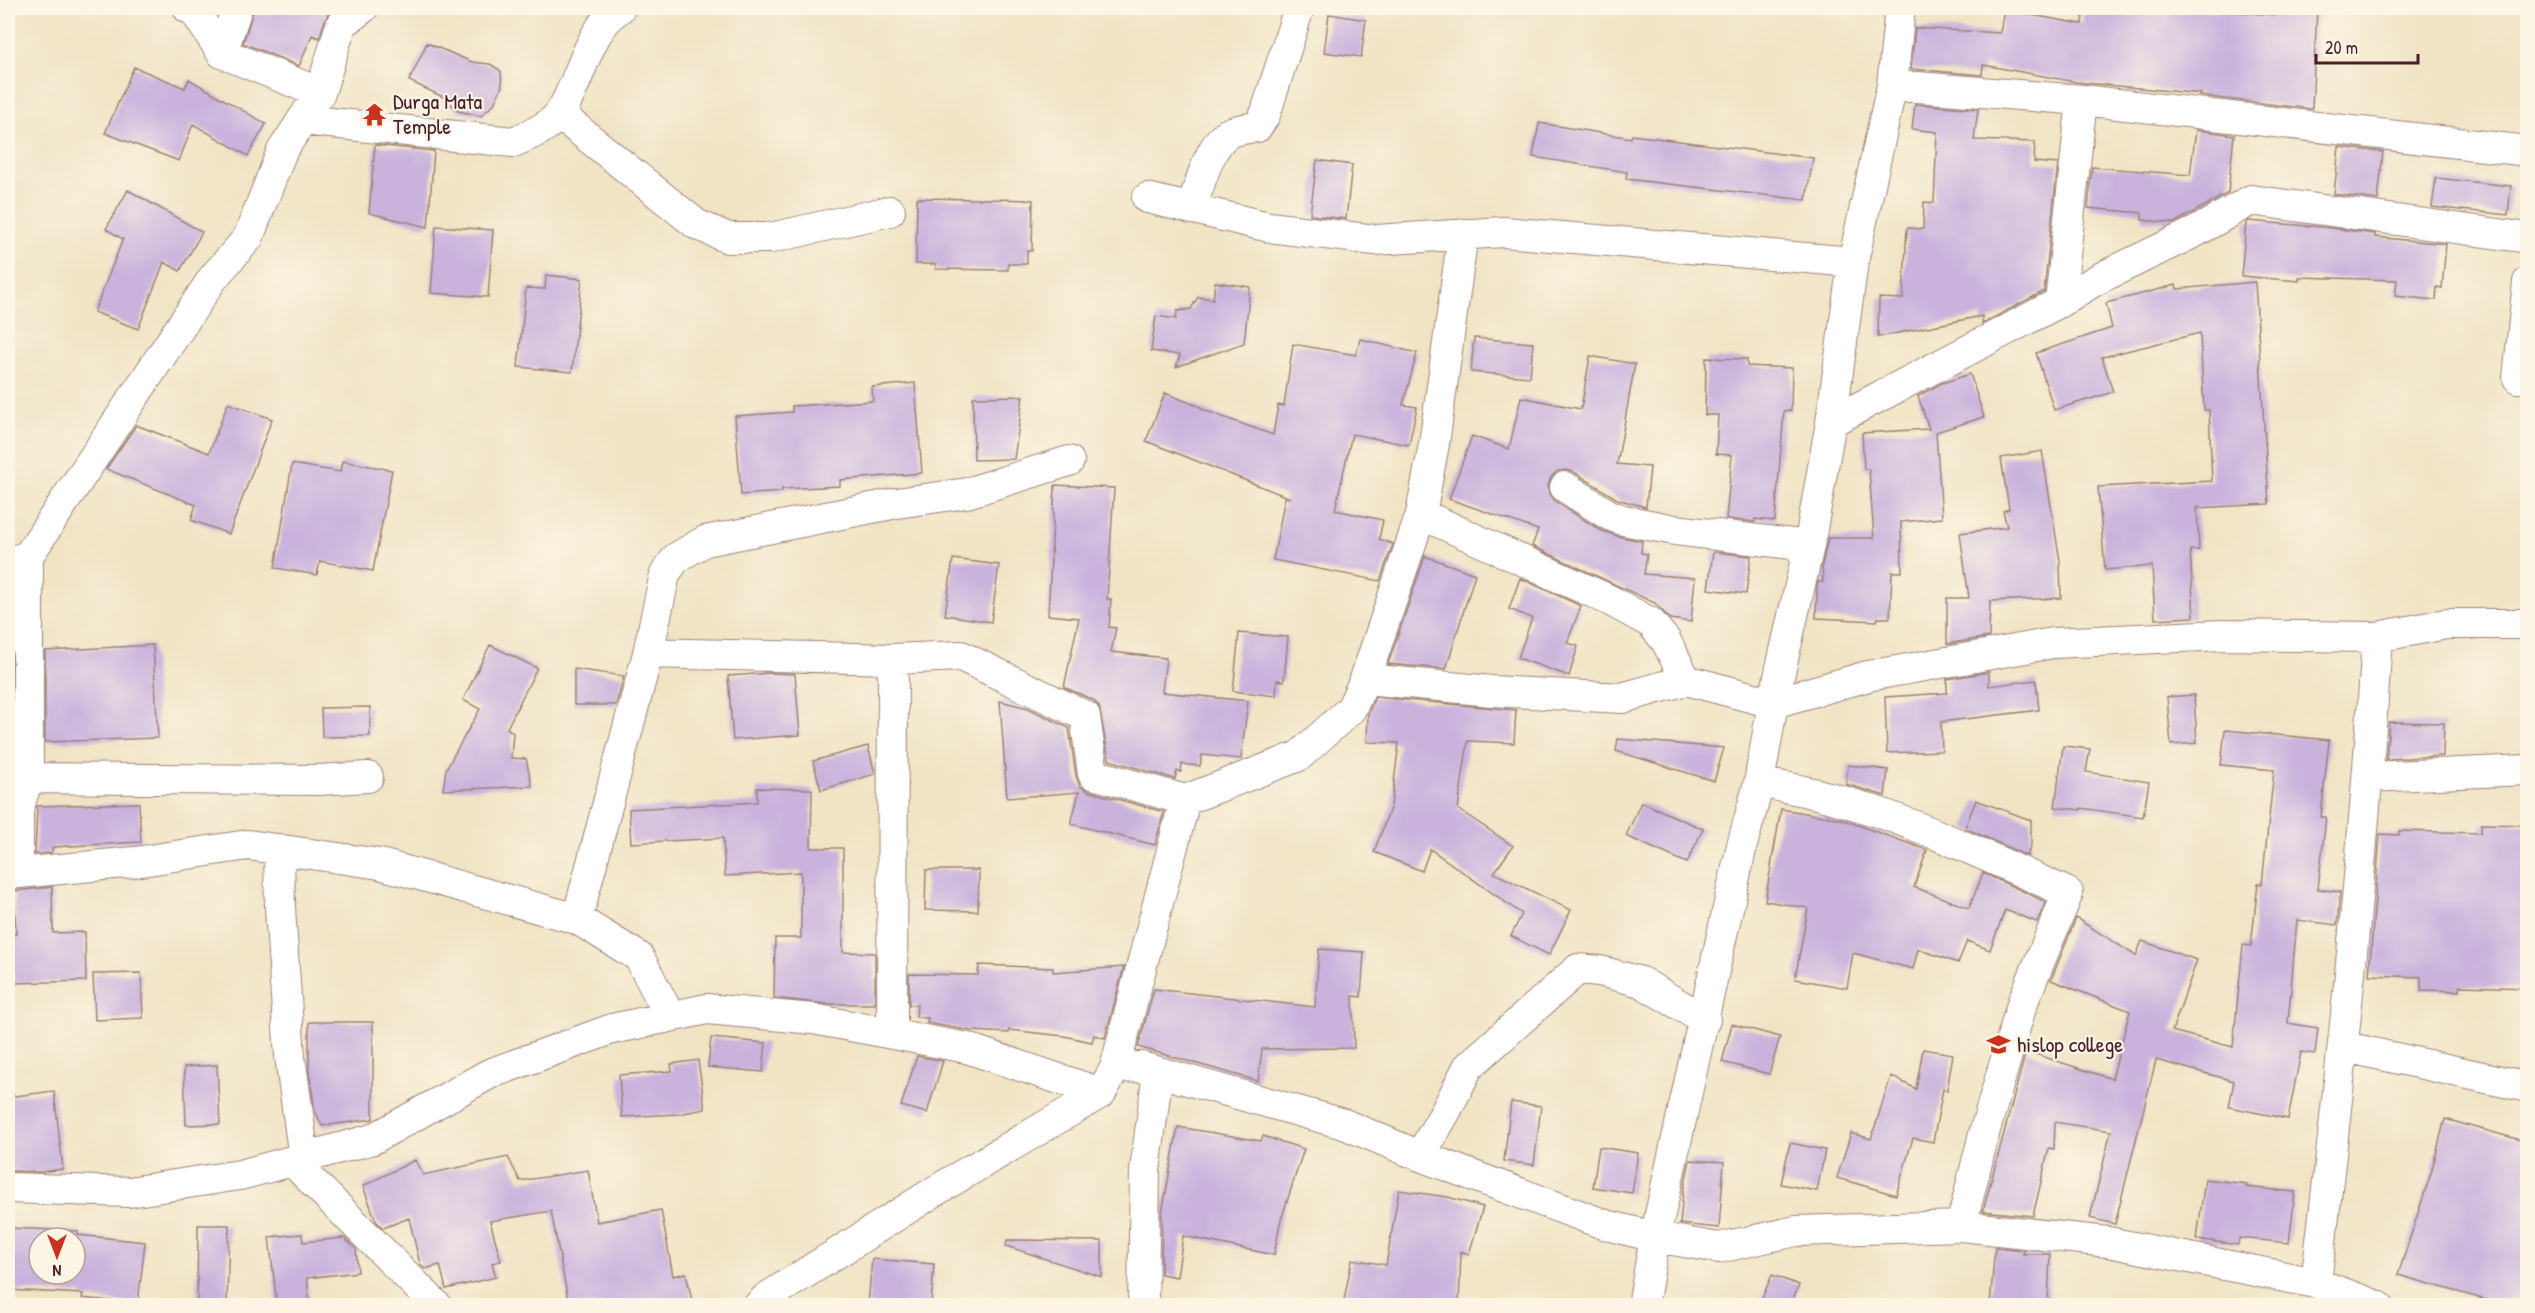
<svg xmlns="http://www.w3.org/2000/svg" width="2535" height="1313" viewBox="0 0 2535 1313" font-family="'Patrick Hand',sans-serif">
<style>
.building{fill:#c9b3dd;fill-rule:evenodd}
.lines{fill:none;stroke-linecap:round;stroke-linejoin:round}
.minor-casing{stroke:#9d8278;stroke-width:32}
.minor{stroke:#fff;stroke-width:30}
.labels{text-anchor:middle;stroke-width:4.5;stroke-linejoin:round;paint-order:stroke}
.poi-label{font-size:22px;fill:#4a1f2b;stroke:#fcf5e5;text-anchor:start}
</style>
<rect width="100%" height="100%" fill="#fcf5e5"/>
<filter id="ink" filterUnits="userSpaceOnUse"><feTurbulence type="fractalNoise" baseFrequency=".0167" numOctaves="2"/><feDisplacementMap in="SourceGraphic" scale="12" xChannelSelector="R" yChannelSelector="G"/><feConvolveMatrix kernelMatrix="1 2 1 2 8 2 1 2 1" color-interpolation-filters="sRGB"/></filter>
<filter id="wash" filterUnits="userSpaceOnUse"><feTurbulence type="fractalNoise" baseFrequency=".008" numOctaves="4" result="noise"/><feDisplacementMap in="SourceGraphic" scale="24" xChannelSelector="R" yChannelSelector="G"/><feGaussianBlur stdDeviation="1.35" result="paint"/><feColorMatrix in="noise" values="0 0 0 0 0 0 0 0 0 0 0 0 0 0 0 0 0 1.4 0 .05"/><feComposite in="paint" operator="in"/></filter>
<g filter="url(#wash)">
<rect width="100%" height="100%" fill="#f0e4c5"/>
<g id="blocks">
<path class="building" d="M254,8H332L325,20L319,38L312,35L299,66L243,43Z
M2084,8H2184L2276,15V8H2317L2312,109L2200,96L2201,94L2076,82L1983,65L1982,75L1911,69L1915,28L2000,33L2004,10L2082,24Z
M1329,14L1366,20L1361,57L1324,52Z
M427,43L472,62L490,64L501,71L502,86L494,104L481,116L458,111L443,97L409,81Z
M134,67L185,88L189,79L266,124L248,156L193,124L179,161L105,133Z
M1915,104L1978,109L1974,140L2035,142L2034,162L2058,164L2044,291L1982,324V316L1878,337L1879,298L1903,299L1907,228L1923,229L1924,202L1934,203L1937,132L1912,129Z
M1539,123L1631,138L1632,135L1813,158L1806,200L1626,179L1627,172L1533,157Z
M2196,130L2234,135L2228,193L2174,223L2142,220V213L2088,208L2092,167L2190,175Z
M375,145L434,151L428,227L369,213Z
M2339,147L2383,152L2378,200L2334,194Z
M1317,160L1352,165L1346,219L1310,215Z
M2436,178L2511,186L2508,215L2432,207Z
M128,190L202,232L180,271L164,262L138,329L94,312L123,239L106,229Z
M917,198L1033,200L1032,251H1027V264H1008V270L936,269V264H916Z
M2248,221L2331,228L2375,234V237L2446,244L2442,288L2437,287L2436,300L2395,296L2397,280L2299,277V281L2241,276L2246,223Z
M436,226L493,230L488,297L431,293Z
M546,275L582,279L572,372L518,367L526,288L545,289Z
M1215,282L1250,287L1244,343L1176,367L1180,355L1151,351L1156,316L1176,319L1177,311L1191,309L1198,297L1213,299Z
M2255,282L2269,504L2197,508L2199,550H2190L2194,617L2155,619L2152,566L2105,570L2098,487L2212,481L2209,410H2204L2200,333L2102,357L2113,392L2054,410L2036,353L2112,328L2106,303L2176,285L2177,289Z
M1474,338L1533,343L1530,377L1471,372Z
M1360,339L1417,353L1403,405L1417,407L1409,445L1352,434L1335,510L1383,520L1379,539L1393,544L1380,581L1273,560L1285,497L1290,498L1146,441L1165,393L1201,407V409L1273,435L1278,405L1284,406L1293,344L1356,355Z
M1590,356L1635,364L1617,464L1650,467L1646,507L1617,499L1574,472L1566,470L1558,471L1551,477L1548,486L1550,494L1556,502L1600,530L1617,536L1642,541L1641,553L1647,554L1644,574L1695,578L1691,622L1670,619L1655,603L1532,546L1538,530L1449,499L1472,436L1509,449L1521,397L1581,409Z
M1706,358L1747,359V366L1792,368L1791,411H1784L1775,521L1755,519V522L1726,519L1732,455L1716,454L1718,415H1705Z
M1970,374L1984,417L1936,432L1942,518L1901,522L1902,572H1892L1890,618H1878L1877,621L1816,618L1817,586L1818,582H1823L1822,565L1828,538H1874L1869,469H1864L1862,433L1929,429L1918,396L1942,383Z
M915,383L922,473L840,480V486L782,489V492L741,495L735,416L792,412V406L873,401L872,387Z
M1023,396L1014,459L974,460L973,397Z
M228,403L272,419L229,534L191,520L196,505L106,469L136,425L209,453Z
M2042,451L2060,561L2061,598L1990,601L1989,637L1947,644V598H1969L1960,533L2007,527L2003,511L2009,509L2001,458Z
M342,461L392,470L373,571L320,561L317,575L275,568L292,464L340,472Z
M1055,485L1114,488L1107,599H1111L1109,627L1116,628L1111,652L1166,658L1162,692L1248,701L1241,759L1202,755L1200,766L1182,764L1181,772L1177,771L1175,779L1109,760L1099,706L1093,700L1064,687L1079,618L1048,615Z
M1713,552L1751,556L1746,594L1708,589Z
M1425,556L1475,574L1446,669L1388,664Z
M953,559L999,565L991,622L945,615Z
M1520,578L1581,606L1567,643L1578,646L1569,676L1518,658L1532,618L1509,609Z
M1239,633L1288,637L1284,681L1277,680L1276,696L1233,691Z
M153,645L158,738L45,742V651Z
M490,645L537,668L507,728L513,733L511,758L526,759L532,786L443,790L446,769L480,709L463,700Z
M8,652H11V744H8Z
M574,669L624,676L616,705H574Z
M1989,672V686L2036,680L2039,710L1941,722L1942,751L1887,753L1885,697L1947,693V679Z
M770,673L795,674L800,735L733,740L728,676Z
M2194,695L2197,743L2171,745L2167,697Z
M1375,697L1516,710L1514,743L1468,741L1458,809L1513,846L1494,873L1571,910L1549,955L1511,936L1522,914L1430,849L1422,871L1374,852L1391,806L1399,743L1367,742L1368,714Z
M1000,701L1028,708L1069,728L1076,776L1080,786L1088,791L1164,812L1155,845L1071,824L1079,792L1007,798Z
M370,707V736L322,737L321,708Z
M2389,722L2444,723L2443,756L2386,759Z
M2225,730L2329,740L2321,817H2326L2318,889L2340,892L2337,925L2297,920L2288,1023L2318,1028L2315,1054L2301,1052L2288,1119L2229,1107L2234,1081L2156,1060L2115,1224L2090,1218L2111,1131L2055,1122L2054,1149L2049,1148L2033,1216L1983,1211L2026,1051L2112,1079L2130,1011L2051,980L2076,918L2136,956L2142,941L2197,960L2172,1031L2233,1047L2243,945L2251,946L2258,883L2262,884L2274,770L2221,765Z
M1618,739L1724,748L1714,781L1616,751Z
M868,746L875,774L821,790L813,761Z
M2063,746L2090,749L2086,772L2149,782L2143,817L2081,808V810L2055,807Z
M1848,765L1888,770L1885,796L1846,784Z
M757,788L812,789L811,848H843V952L875,953V1004H826L774,998L775,938H801V872L725,876L723,838L631,843L629,809L757,802Z
M1976,800L2031,820V845L2027,856L1965,828Z
M1641,802L1703,829L1687,863L1626,836Z
M139,803L141,842L53,847L51,853L35,854L37,806Z
M1781,809L1841,819L1927,850L1914,887L1969,908L1983,873L2046,902L2037,922L2005,910L1990,950L1967,941L1958,963L1918,949L1913,969L1853,953L1847,988L1795,979L1808,908L1765,901Z
M2481,824L2528,825V988L2460,986V991L2421,990V977L2369,975L2380,834L2399,835V831L2481,833Z
M926,870H979L978,911L925,910Z
M52,887L53,933L85,932L86,981L14,983L12,935L16,934L14,891Z
M1319,949L1364,952L1361,997L1353,996L1354,1048L1262,1049L1258,1081L1138,1047L1154,989L1315,1007Z
M979,965L1053,968V972L1124,967L1105,1038L1094,1035L1092,1042L1064,1036L1009,1030V1033L972,1031L927,1023L928,1018L916,1017L917,1005H909V974L978,975Z
M141,973L143,1018L95,1020L93,974Z
M309,1022H373V1119L322,1126L315,1111L309,1070Z
M1732,1024L1780,1037L1769,1074L1722,1062Z
M711,1038L766,1043L763,1072L708,1067Z
M1923,1049L1953,1054L1947,1090L1943,1089L1933,1142L1913,1138L1896,1195L1837,1178L1851,1133L1871,1139L1891,1076L1916,1089Z
M917,1056L943,1061L927,1113L901,1106Z
M698,1060L705,1109L679,1114L622,1117L619,1075L672,1071L671,1064Z
M217,1065L220,1124L186,1125L184,1067Z
M54,1091L63,1169L41,1172L8,1171V1097Z
M1511,1102L1541,1106L1534,1165L1504,1161Z
M2445,1119L2528,1142V1282L2520,1305H2504L2398,1275L2431,1173Z
M1178,1127L1261,1141L1263,1136L1304,1149L1280,1223L1274,1255L1183,1236L1177,1277L1161,1274L1162,1213Z
M1790,1143L1825,1150L1817,1191L1781,1184Z
M1599,1147L1638,1153L1632,1193L1593,1187Z
M508,1157L520,1181L588,1170L597,1222L661,1210L673,1276L686,1273L693,1305H569L551,1211L490,1221L501,1261L492,1263L496,1277L446,1289L440,1265L425,1269L420,1264L409,1218L383,1228L376,1221L363,1186L415,1160L423,1175Z
M1690,1160L1724,1162L1719,1228L1680,1224L1683,1192Z
M2205,1179L2247,1184L2246,1187L2295,1192L2289,1243L2239,1238L2238,1245L2197,1239Z
M1399,1190L1448,1197L1483,1207L1469,1254L1461,1251L1459,1305H1343L1352,1259L1386,1265Z
M198,1225H229L227,1305H197Z
M8,1228L78,1231V1235L145,1242L138,1304L82,1298L83,1294L8,1290ZM39,1238H75V1274H39Z
M302,1234L303,1242L344,1238L356,1249L358,1272L307,1278L310,1305H277L269,1237Z
M1007,1240L1102,1241V1277L1006,1246Z
M1995,1247L2024,1250L2023,1254H2050L2048,1305H1990Z
M872,1259L934,1264L931,1305H868Z
M1772,1275L1799,1285L1791,1305H1759Z"/>
</g>
</g>
<g filter="url(#ink)">
<use href="#blocks" fill-opacity="0" stroke="#9d8278" stroke-width="1.5"/>
<g class="lines">
<defs>
<path id="minor" d="M188,8L193,9L222,53L320,93
M222,53L237,8
M1892,85L2082,100L2528,151
M559,114L696,224L728,238H771L890,211
M302,120L513,142C528,136 550,127 560,113C582,79 586,32 620,8
M1147,198L1269,227L1375,240L1504,232L1853,262
M1191,209C1199,188 1209,144 1229,133C1238,129 1248,128 1257,127L1265,115L1299,8
M2060,302L2082,100
M2518,378L2528,282
M1831,422L2060,302L2096,280L2197,231L2251,200L2528,238
M1565,487L1609,515L1623,520L1675,530L1809,546
M1421,514L1609,600L1651,623L1666,641L1686,680
M8,563L28,556L213,278L248,238L282,151L320,93L341,25L363,8
M648,653L665,574L676,558L705,541L897,503L967,493L1069,461
M1365,679L1421,514L1434,444L1463,234
M2369,777L2528,770
M8,778L318,780L368,777
M1759,783C1868,797 1969,849 2068,893L2022,1004L1985,1130L1961,1226
M1185,800L1299,756L1351,709L1365,679L1492,691L1622,698L1686,680L1773,703L1868,676L2053,643L2222,635L2377,637L2446,624H2528
M279,849L280,908L290,1057L304,1158
M18,872V810L28,778V556
M8,874L135,862L248,845L380,864L577,919L639,957L670,1017
M577,919L648,653L893,659
M892,1034L893,659L961,656L1085,716L1093,774L1185,800L1115,1068
M2345,1047L2528,1087
M1420,1156L1446,1111L1468,1067L1578,969L1600,971L1641,982L1705,1020
M292,1161L437,1306
M8,1188L129,1192L240,1175L373,1139L489,1074L612,1029L707,1009L813,1019L967,1048L1101,1093L1115,1068L1141,1067L1344,1124L1420,1156L1606,1225L1655,1237L1719,1248L1796,1231L1961,1226L2108,1242L2316,1283L2378,1306
M2316,1283C2342,1068 2364,853 2377,637
M758,1306L766,1298L940,1188L1101,1093
M1143,1306L1145,1170L1158,1072
M1643,1306L1655,1237L1742,845L1759,783L1773,703L1809,546L1831,422L1853,262L1892,85L1900,8"/>
</defs>
<use href="#minor" class="minor-casing"/>
<use href="#minor" class="minor"/>
</g>
</g>
<defs>
<symbol id="temple-bare" viewBox="-9 -9 18 18"><path d="M0-6L5-2H3V0L6.5 2.5H4V6H1.5V3h-3V6H-4V2.5H-6.5L-3 0V-2H-5Z" fill="#c8321e" stroke="#fcf5e5" stroke-width="2.5" paint-order="stroke"/></symbol>
<symbol id="school-bare" viewBox="-9 -9 18 18"><path d="M0-5L7-2L0 1L-7-2ZM-4 1L0 2.5L4 1V4Q0 6-4 4Z" fill="#c8321e" stroke="#fcf5e5" stroke-width="2.5" paint-order="stroke"/></symbol>
</defs>
<g fill-rule="evenodd">
<use href="#temple-bare" x="358" y="98" width="33" height="33"/>
<use href="#school-bare" x="1982" y="1028" width="33" height="33"/>
</g>
<g class="labels">
<g class="poi-label">
<text x="393" y="109">Durga Mata<tspan x="393" dy="25">Temple</tspan></text>
<text x="2017" y="1052">hislop college</text>
</g>
</g>
<rect width="2535" height="1313" fill="none" stroke="#fcf5e5" stroke-width="30"/>
<g transform="translate(57 1256) rotate(180)"><circle r="28" fill="#fcf5e5" stroke="#b59f9b" stroke-width="1.5"/>
<path d="M0-4.5L10 22L0 15L-10 22Z" fill="#c8321e"/>
<text y="-9" font-size="16" font-weight="bold" text-anchor="middle" fill="#4a1f2b">N</text>
</g>
<path d="M2316 54v9h102v-9" fill="none" stroke="#4a1f2b" stroke-width="3"/>
<text x="2325" y="54" font-size="18" fill="#4a1f2b" stroke="#fcf5e5" stroke-width="4.5" paint-order="stroke">20 m</text>
</svg>
